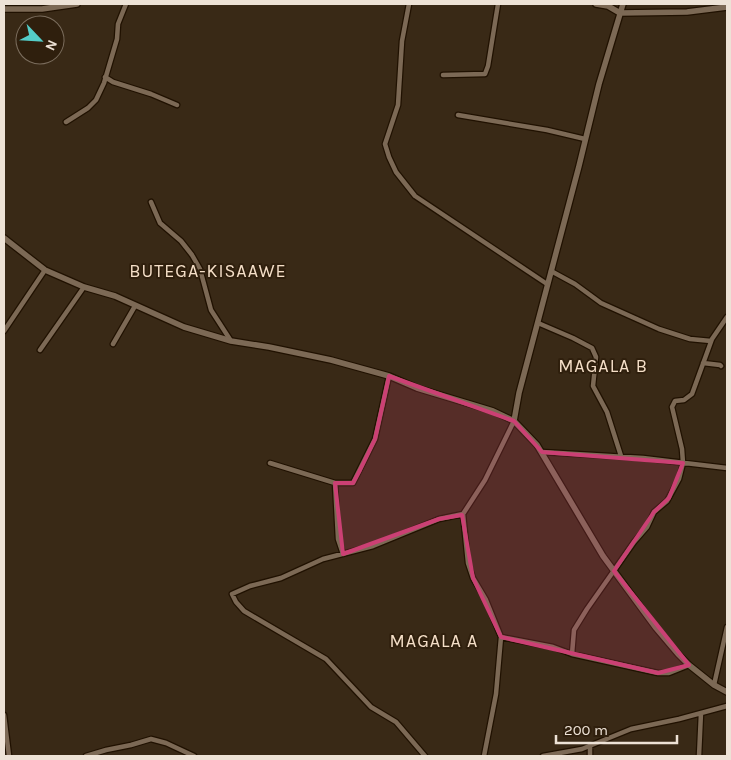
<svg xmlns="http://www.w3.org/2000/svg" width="731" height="760" viewBox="0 0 731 760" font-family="Karla,sans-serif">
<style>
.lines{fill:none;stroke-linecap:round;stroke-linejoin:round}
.minor-casing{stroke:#201101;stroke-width:7}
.tertiary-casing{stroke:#201101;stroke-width:8}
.minor{stroke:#7c6955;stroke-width:4.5}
.tertiary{stroke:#7c6955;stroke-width:5.5}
.marked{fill:#cb4074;fill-opacity:0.2;stroke:#cb4074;stroke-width:4;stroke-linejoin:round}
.labels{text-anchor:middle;stroke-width:4;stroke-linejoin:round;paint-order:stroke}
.quarter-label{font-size:18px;letter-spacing:1px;fill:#f5dfc8;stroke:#2f1f0d}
</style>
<rect width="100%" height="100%" fill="#392916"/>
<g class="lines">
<defs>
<path id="minor" d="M409,4L402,41L398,105L385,144L389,157L396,172L415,196L547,284
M443,75L485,74L488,66L498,4
M105,77L113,82L151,94L177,105
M458,115L547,130L585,139
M66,122L88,108L96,100L104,83L117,39L118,24L126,4
M151,202L160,223L181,241L192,255L200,269L211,310L231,341
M551,271L575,284L601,303L659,329L690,339L711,341
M538,323L573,338L592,348L596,357L593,386L607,412L621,456
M4,331L45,270
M113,344L135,306
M40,350L84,287
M703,363L720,365L721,366
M542,452L643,458L727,468
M270,463L335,483H353L375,439L389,376
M335,483L338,539L343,554
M501,637L553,647L572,654L658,673H669L689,665
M572,654L574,630L587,609L634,542L647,527L654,512L667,501L679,479L683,463L682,449L672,407L675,401L684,400L692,394L712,339L727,317
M714,685L727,627
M4,715L9,756
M86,756L106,750L131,745L151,739L166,743L194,756
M425,756L396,722L371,707L326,659L244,611L236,602L232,594L250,586L281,578L323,559L373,546L439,519L463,514
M484,756L496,694L501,637L486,600L473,578L468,563L463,514L485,480L514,421
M543,756L582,749L631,729L679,719L727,706
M590,756V747
M699,756L701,713"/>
<path id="tertiary" d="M596,4L608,6L620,13L687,12L727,7
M4,9H42L77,4
M4,238L45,270L84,287L115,296L184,327L231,341L269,347L331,360L389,376L417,388L493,411L514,421L537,445L603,556L656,628L678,654L689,665L714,685L727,692
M514,421L519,393L579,166L599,84L623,4"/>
</defs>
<use href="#minor" class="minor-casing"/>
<use href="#tertiary" class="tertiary-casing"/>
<use href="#minor" class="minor"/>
<use href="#tertiary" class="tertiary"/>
</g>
<path class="marked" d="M389,376L514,421L542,452L683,463L669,498L654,512L614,571L689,665L658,673L501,637L473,578L462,515L439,519L343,554L335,483H353L360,470L375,439Z"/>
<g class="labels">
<g class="quarter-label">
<text x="208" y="277">BUTEGA-KISAAWE</text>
<text x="603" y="372">MAGALA B</text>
<text x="434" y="647">MAGALA A</text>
</g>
</g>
<rect width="731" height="760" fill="none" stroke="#ede2d6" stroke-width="10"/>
<g transform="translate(40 40) rotate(115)"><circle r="24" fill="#2f1f0d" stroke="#7b6d5d"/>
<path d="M0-4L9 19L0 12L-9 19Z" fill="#54cdc8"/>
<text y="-8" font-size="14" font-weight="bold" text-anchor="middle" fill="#ede2d6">N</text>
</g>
<path d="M556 735v8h121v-8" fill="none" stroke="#ede2d6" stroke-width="2.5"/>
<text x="564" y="735" font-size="15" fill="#ede2d6" stroke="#2f1f0d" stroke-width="4" paint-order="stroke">200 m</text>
</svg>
